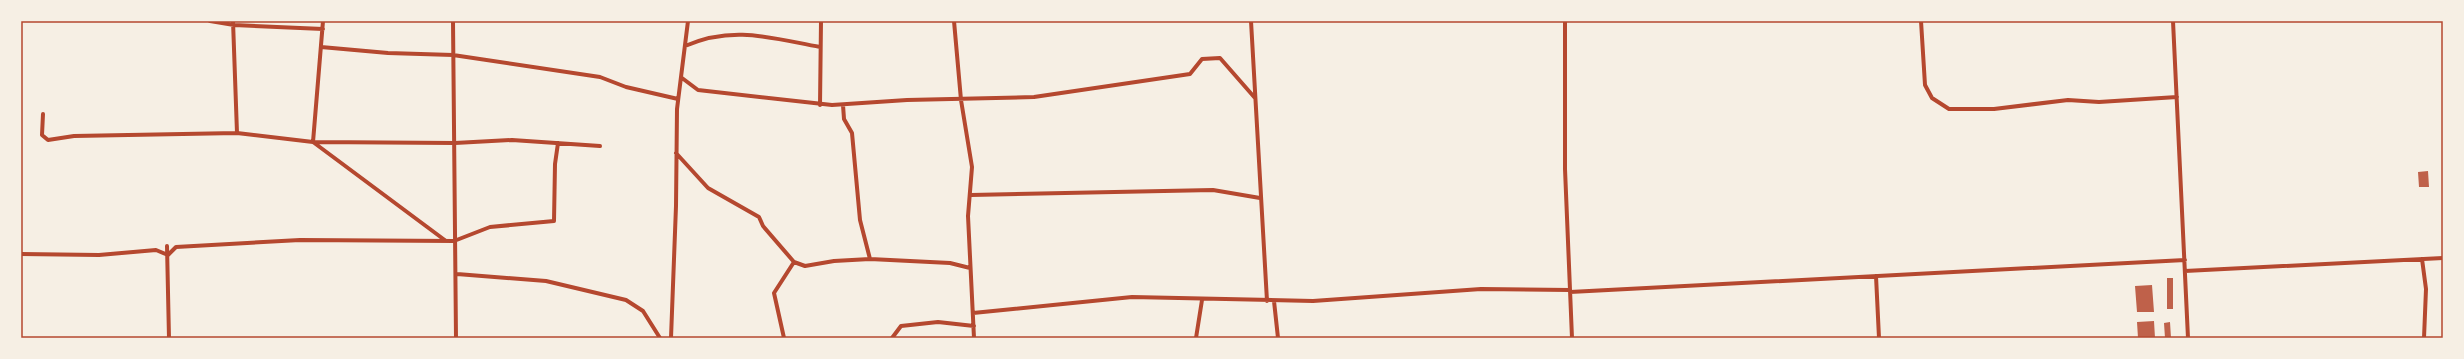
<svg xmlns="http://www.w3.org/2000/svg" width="2464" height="359" viewBox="0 0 2464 359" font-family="Cabin,sans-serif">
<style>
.building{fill:#bf614a}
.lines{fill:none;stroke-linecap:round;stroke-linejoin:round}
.minor{stroke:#b5482f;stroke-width:4}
.neatline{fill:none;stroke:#b5482f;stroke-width:1.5}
</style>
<rect width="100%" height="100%" fill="#f6efe4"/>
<path class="building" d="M2428,171L2429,187H2419L2418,172Z
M2167,278H2173V309H2167Z
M2152,285L2154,312H2137L2135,286Z
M2154,321L2155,338H2138L2137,322Z
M2170,322L2171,338H2165L2164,323Z"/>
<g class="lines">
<path class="minor" d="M210,21L234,25L323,29
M233,21L237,133
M323,21L313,142L455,143L512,140L600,146
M453,21L456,338
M954,21L961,100L972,167L968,216L974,338
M1251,21L1267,301
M1565,21V169L1572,338
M1921,21L1925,85L1932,98L1949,109H1994L2068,100L2099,102L2177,97
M2173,21L2188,338
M685,46C733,25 771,38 820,47
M321,47L388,53L453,55L600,77L626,87L678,99
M682,78L698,90L832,105L907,100L1034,97L1190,74L1202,59L1220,58L1255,98
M820,105L821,21
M843,105L844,119L852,133L860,220L870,259
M43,114L42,135L48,140L74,136L237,133L313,142L446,241
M676,153L708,188L759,217L763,226L794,262L805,266L834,261L870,259L950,263L970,268
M971,195L1213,190L1260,198
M167,246L169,338
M21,254L99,255L156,250L168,255L176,247L300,240L454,241L490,227L554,221L555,164L558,143
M2422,259L2426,289L2424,338
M2185,271L2443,258
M457,274L546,281L626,300L643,311L660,338
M1876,276L1879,338
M1570,292L2185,260
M1274,301L1278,338
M973,313L1132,297L1313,301L1481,289L1570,290
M671,338L676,206L677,109L688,21
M784,338L774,293L794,262
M892,338L901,326L938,322L974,326
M1196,338L1202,300"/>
</g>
<rect width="2464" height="359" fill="none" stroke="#f6efe4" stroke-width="44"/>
<rect x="22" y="22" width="2420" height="315" class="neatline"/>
</svg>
